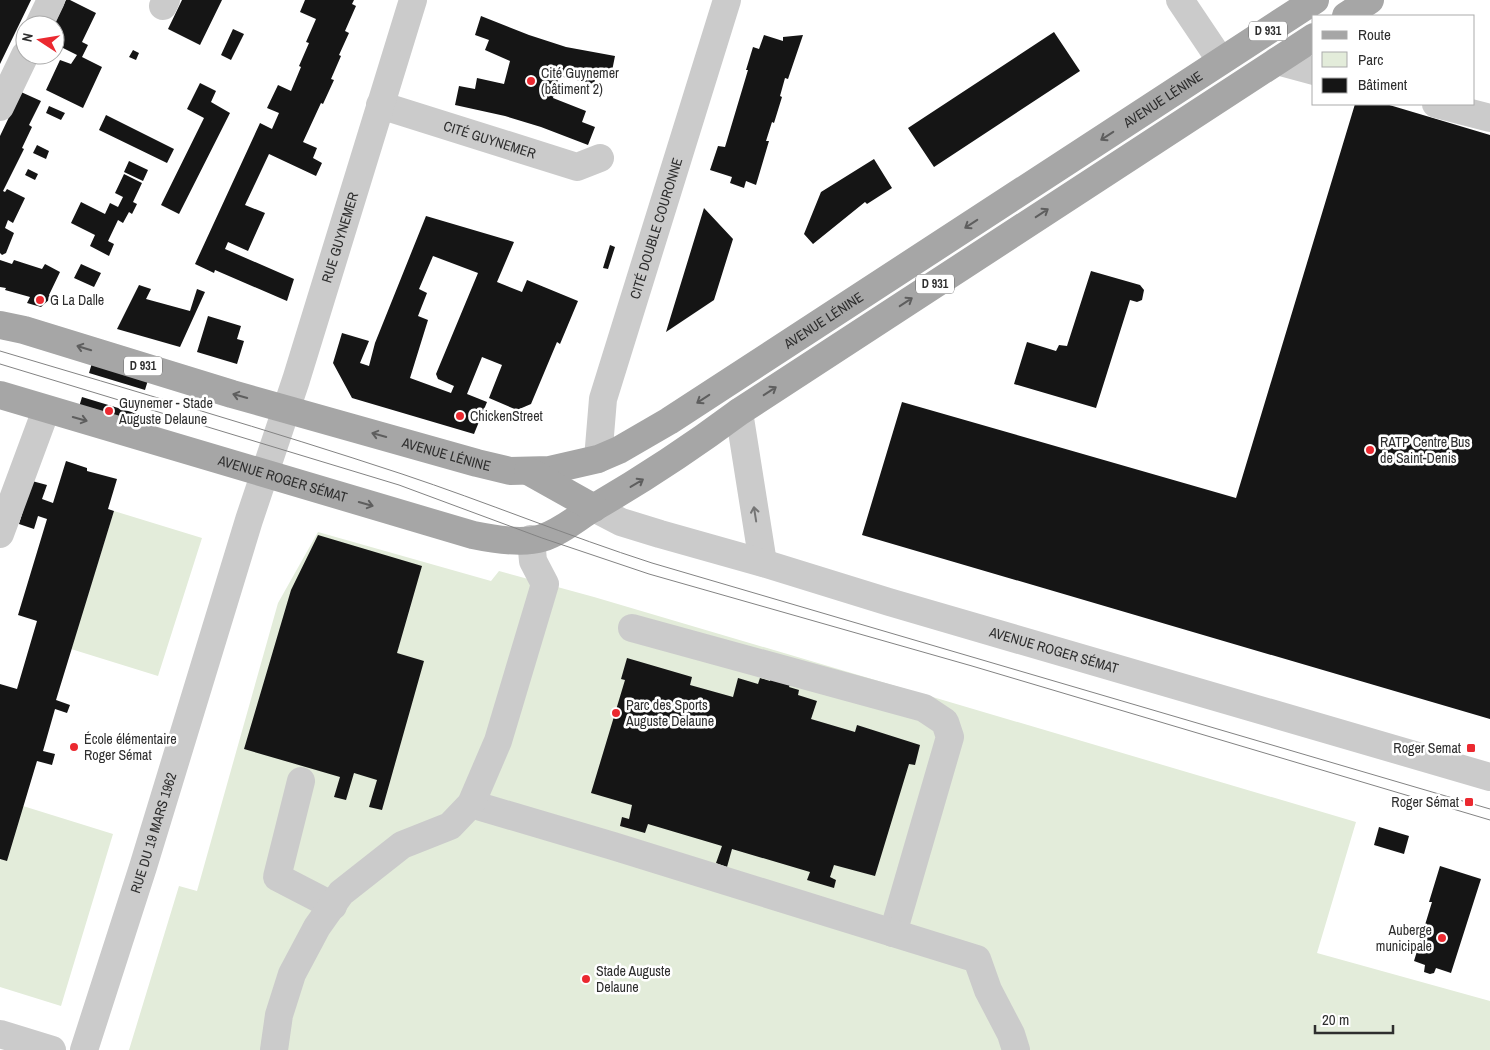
<svg xmlns="http://www.w3.org/2000/svg" width="1490" height="1050" viewBox="0 0 1490 1050" font-family="'Archivo Narrow',sans-serif">
<style>
.green{fill:#e3ecda}
.building{fill:#151515;fill-rule:evenodd}
.lines{fill:none;stroke-linecap:round;stroke-linejoin:round}
.minor{stroke:#cbcbcb;stroke-width:28}
.major{stroke:#a6a6a6;stroke-width:28}
.tram{stroke:#838383;stroke-width:1}
.oneway{stroke:#5e5e5e}
.oneway2{stroke:#757575}
.poi-dot{fill:#eb2930;stroke:#fff;stroke-width:2}
.labels{text-anchor:middle;stroke-width:5;stroke-linejoin:round;paint-order:stroke}
.shield{fill:#fff;stroke:#6d6d6d;stroke-width:1}
.shield-label{font-size:12px;font-weight:bold;fill:#2e2e2e}
.poi-label{font-size:14px;fill:#2e2e2e;stroke:#fff;text-anchor:start}
.street-label{font-size:14px;fill:#2e2e2e;stroke:#fff}
</style>
<rect width="100%" height="100%" fill="#fff"/>
<path class="green" d="M114,511L202,538L158,676L71,649Z
M318,532L491,581L499,571L594,597L1356,822L1317,953L1490,1001V1050H129L179,886L197,891L278,603Z
M23,806L113,834L61,1006L0,987V861Z"/>
<path class="building" d="M0,0H31L0,64Z
M66,0H70L96,13L82,42L88,45L82,57L102,67L83,108L46,90L60,60L71,64L77,55L55,44L54,25Z
M182,0H222L200,45L168,29Z
M305,0H354L352,4L356,6L345,31L349,33L339,55L341,56L331,79L334,80L323,104L321,103L303,142L317,148L313,158L322,163L316,176L269,154L245,205L265,213L248,251L228,242L225,249L294,279L287,301L215,270L214,273L195,264L260,123L272,129L279,113L267,108L278,85L291,91L301,67L299,66L309,43L306,42L316,19L300,12Z
M481,16L529,35L566,47L615,56L611,76L597,73L594,84L559,76L553,98L586,111L582,122L595,127L588,145L541,127L505,116L455,105L459,86L475,89L477,78L504,84L510,61L485,50L489,40L475,35Z
M233,29L244,34L231,60L221,55Z
M1054,32L1080,71L934,167L908,128Z
M764,35L783,41V37L803,35L788,79L785,78L780,96L782,97L774,123L772,122L766,141H769L756,185L746,181L744,188L730,183L732,177L710,170L718,146L725,147L748,70H746L753,47L759,49Z
M133,50L139,53L136,60L129,57Z
M200,83L216,91L211,102L230,113L179,214L161,205L204,118L187,109Z
M21,92L41,101L29,125L32,127L22,148L24,149L3,191L5,192L7,189L25,198L13,223L8,220L5,228L14,233L6,253L2,255L0,253V136Z
M1355,104H1386L1490,135V719L862,535L902,402L1236,498Z
M49,106L65,113L61,120L46,113Z
M106,115L174,149L167,163L99,130Z
M37,145L49,151L46,159L33,153Z
M874,159L892,188L867,204L865,202L813,244L804,234L821,192Z
M129,161L148,170L143,181L124,172Z
M28,169L38,174L35,180L25,175Z
M124,174L142,183L133,202L137,204L132,214L129,212L123,223L118,220L108,241L114,244L109,256L90,246L95,235L71,223L81,202L105,214L110,203L118,207L123,197L115,193Z
M704,208L733,239L714,300L666,332Z
M426,216L514,242L497,282L522,292L527,280L578,301L560,344L557,342L531,404L517,410L489,398L502,365L482,357L467,394L487,402L474,434L352,398L333,363L342,333L369,341L360,363L369,366L375,343ZM433,256L478,273L436,374L438,379L454,386L451,393L410,378L428,320L418,316L427,293L419,289Z
M610,245L615,247L608,269L603,268Z
M0,260L12,264L14,260L42,269L45,264L60,272L49,295L52,297L41,307L27,303L30,297L5,290L6,288L0,287Z
M81,264L101,273L94,287L74,278Z
M1091,271L1140,285L1144,290L1142,300L1137,302L1130,300L1096,408L1014,384L1027,342L1056,351L1059,345L1067,346Z
M139,285L151,289L146,299L190,311L197,289L205,292L180,347L117,329Z
M208,316L241,326L237,339L244,341L237,364L197,352Z
M92,363L148,380L145,390L89,373Z
M82,397L138,414L136,424L79,407Z
M66,461L87,468V471L117,479L108,509L114,511L56,700L70,705L67,713L55,709L43,751L55,754L52,765L37,761L7,861L0,859V684L17,689L37,621L18,615L47,519L38,516L34,529L19,524L32,481L47,485L42,499L53,503Z
M318,535L422,566L397,653L424,661L382,810L369,807L377,780L354,773L346,800L334,797L340,777L244,749L291,590Z
M627,658L692,677L690,685L733,697L738,678L758,684L760,678L770,681L773,672L792,677L789,687L799,690L798,695L817,701L811,719L855,732L857,725L920,745L915,765L909,764L875,876L834,865L830,877L836,880L834,888L807,880L810,872L732,849L727,867L716,863L722,846L648,824L645,833L620,826L622,817L629,819L632,805L591,793L625,680L621,679Z
M1379,827L1409,836L1404,854L1374,845Z
M1440,866L1481,879L1451,973L1436,968L1434,973L1430,974L1424,972L1425,965L1414,961L1432,902H1429Z"/>
<g class="lines">
<g class="minor">
<path d="M1180,0L1221,61"/>
<path d="M163,6L166,0"/>
<path d="M39,25L51,0"/>
<path d="M1277,61L1314,71"/>
<path d="M1436,104L1490,118"/>
<path id="s1" d="M380,105L577,167L600,158"/>
<path d="M0,107L25,55"/>
<path d="M739,412L763,563"/>
<path id="s2" d="M598,459L603,399L727,0"/>
<path id="s3" d="M594,508L621,522L660,534L763,563L889,602L1490,777"/>
<path d="M0,534L46,410"/>
<path d="M632,628L924,708L945,722L950,737L893,933"/>
<path d="M301,781L277,877L333,906"/>
<path d="M471,804L613,846L977,959L988,990L1011,1034L1016,1050"/>
<path d="M0,1034L52,1050"/>
<path id="s4" d="M84,1050L143,867L249,520L296,380L413,0"/>
<path d="M274,1050L279,1015L292,974L317,927L341,893L402,845L450,826L471,804L498,741L545,584L533,561L531,539"/>
</g>
<g class="major">
<path d="M1346,16L1370,0"/>
<path id="s5" d="M0,325L24,330L232,394L477,463L510,471L550,470L598,459L619,450L669,421L1315,0"/>
<path id="s6" d="M0,395L473,535C492,539 523,544 542,538C561,532 578,517 595,507C645,478 692,447 739,412L1314,37"/>
<path d="M528,471L594,508"/>
</g>
<path class="tram" d="M0,351C134,391 269,430 402,474C486,502 568,536 652,563L1490,809
M0,364L399,485L542,538L649,574L972,666L1490,820"/>
</g>
<defs><path id="oneway-shaft" d="M-6 0H5M1.5-3L5.5 0L1.5 3" fill="none" stroke-width="1.6" stroke-linecap="round" stroke-linejoin="round" transform="scale(1.25)"/></defs>
<g class="oneway">
<use href="#oneway-shaft" transform="translate(1107 136) rotate(147)"/>
<use href="#oneway-shaft" transform="translate(1042 213) rotate(-33)"/>
<use href="#oneway-shaft" transform="translate(971 224) rotate(147)"/>
<use href="#oneway-shaft" transform="translate(906 302) rotate(-33)"/>
<use href="#oneway-shaft" transform="translate(84 348) rotate(-163)"/>
<use href="#oneway-shaft" transform="translate(770 391) rotate(-33)"/>
<use href="#oneway-shaft" transform="translate(240 396) rotate(-164)"/>
<use href="#oneway-shaft" transform="translate(703 399) rotate(147)"/>
<use href="#oneway-shaft" transform="translate(80 419) rotate(16)"/>
<use href="#oneway-shaft" transform="translate(379 435) rotate(-164)"/>
<use href="#oneway-shaft" transform="translate(637 483) rotate(-31)"/>
<use href="#oneway-shaft" transform="translate(366 504) rotate(16)"/>
</g>
<use class="oneway2" href="#oneway-shaft" transform="translate(755 514) rotate(-99)"/>
<g class="poi-dot">
<circle cx="531" cy="81" r="5"/>
<circle cx="40" cy="300" r="5"/>
<circle cx="109" cy="411" r="5"/>
<circle cx="460" cy="416" r="5"/>
<circle cx="1370" cy="450" r="5"/>
<circle cx="616" cy="713" r="5"/>
<circle cx="74" cy="747" r="5"/>
<rect x="1466" y="743" width="10" height="10" rx="2.5"/>
<rect x="1464" y="797" width="10" height="10" rx="2.5"/>
<circle cx="1442" cy="938" r="5"/>
<circle cx="586" cy="979" r="5"/>
</g>
<g class="labels">
<g class="shield">
<rect x="1249" y="21.5" width="38" height="19" rx="4"/>
<rect x="916" y="274.5" width="38" height="19" rx="4"/>
<rect x="124" y="356.5" width="38" height="19" rx="4"/>
</g>
<g class="shield-label">
<text x="1268" y="35">D 931</text>
<text x="935" y="288">D 931</text>
<text x="143" y="370">D 931</text>
</g>
<g class="poi-label">
<text x="541" y="78">Cité Guynemer<tspan x="541" dy="16">(bâtiment 2)</tspan></text>
<text x="50" y="305">G La Dalle</text>
<text x="119" y="408">Guynemer - Stade<tspan x="119" dy="16">Auguste Delaune</tspan></text>
<text x="470" y="421">ChickenStreet</text>
<text x="1380" y="447">RATP Centre Bus<tspan x="1380" dy="16">de Saint-Denis</tspan></text>
<text x="626" y="710">Parc des Sports<tspan x="626" dy="16">Auguste Delaune</tspan></text>
<text x="84" y="744">École élémentaire<tspan x="84" dy="16">Roger Sémat</tspan></text>
<text x="1461" y="753" text-anchor="end">Roger Semat</text>
<text x="1459" y="807" text-anchor="end">Roger Sémat</text>
<text x="1432" y="935" text-anchor="end">Auberge<tspan x="1432" dy="16">municipale</tspan></text>
<text x="596" y="976">Stade Auguste<tspan x="596" dy="16">Delaune</tspan></text>
</g>
<g class="street-label">
<text dy="5" stroke="none"><textPath href="#s5" startOffset="1290">AVENUE LÉNINE</textPath></text>
<text dy="5" stroke="none"><textPath href="#s1" startOffset="115">CITÉ GUYNEMER</textPath></text>
<text dy="5" stroke="none"><textPath href="#s2" startOffset="239">CITÉ DOUBLE COURONNE</textPath></text>
<text dy="5" stroke="none"><textPath href="#s4" startOffset="852">RUE GUYNEMER</textPath></text>
<text dy="5" stroke="none"><textPath href="#s5" startOffset="885">AVENUE LÉNINE</textPath></text>
<text dy="5" stroke="none"><textPath href="#s5" startOffset="465">AVENUE LÉNINE</textPath></text>
<text dy="5" stroke="none"><textPath href="#s6" startOffset="295">AVENUE ROGER SÉMAT</textPath></text>
<text dy="5" stroke="none"><textPath href="#s3" startOffset="482">AVENUE ROGER SÉMAT</textPath></text>
<text dy="5" stroke="none"><textPath href="#s4" startOffset="228">RUE DU 19 MARS 1962</textPath></text>
</g>
</g>
<rect x="1312" y="15" width="162" height="90" fill="#ffffff" stroke="#ababab"/>
<rect x="1322" y="31" width="25" height="8" fill="#a6a6a6" stroke="#ababab"/>
<text x="1358" y="40" font-size="15" fill="#2e2e2e">Route</text>
<rect x="1322" y="52" width="25" height="15" fill="#e3ecda" stroke="#ababab"/>
<text x="1358" y="65" font-size="15" fill="#2e2e2e">Parc</text>
<rect x="1322" y="78" width="25" height="15" fill="#151515" stroke="#ababab"/>
<text x="1358" y="90" font-size="15" fill="#2e2e2e">Bâtiment</text>
<g transform="translate(40 40) rotate(282)"><circle r="24" fill="#ffffff" stroke="#ababab"/>
<path d="M0-4L9 19L0 12L-9 19Z" fill="#eb2930"/>
<text y="-8" font-size="14" font-weight="bold" text-anchor="middle" fill="#2e2e2e">N</text>
</g>
<path d="M1315 1025v8h78v-8" fill="none" stroke="#2e2e2e" stroke-width="2.5"/>
<text x="1322" y="1025" font-size="15" fill="#2e2e2e" stroke="#ffffff" stroke-width="4" paint-order="stroke">20 m</text>
</svg>
